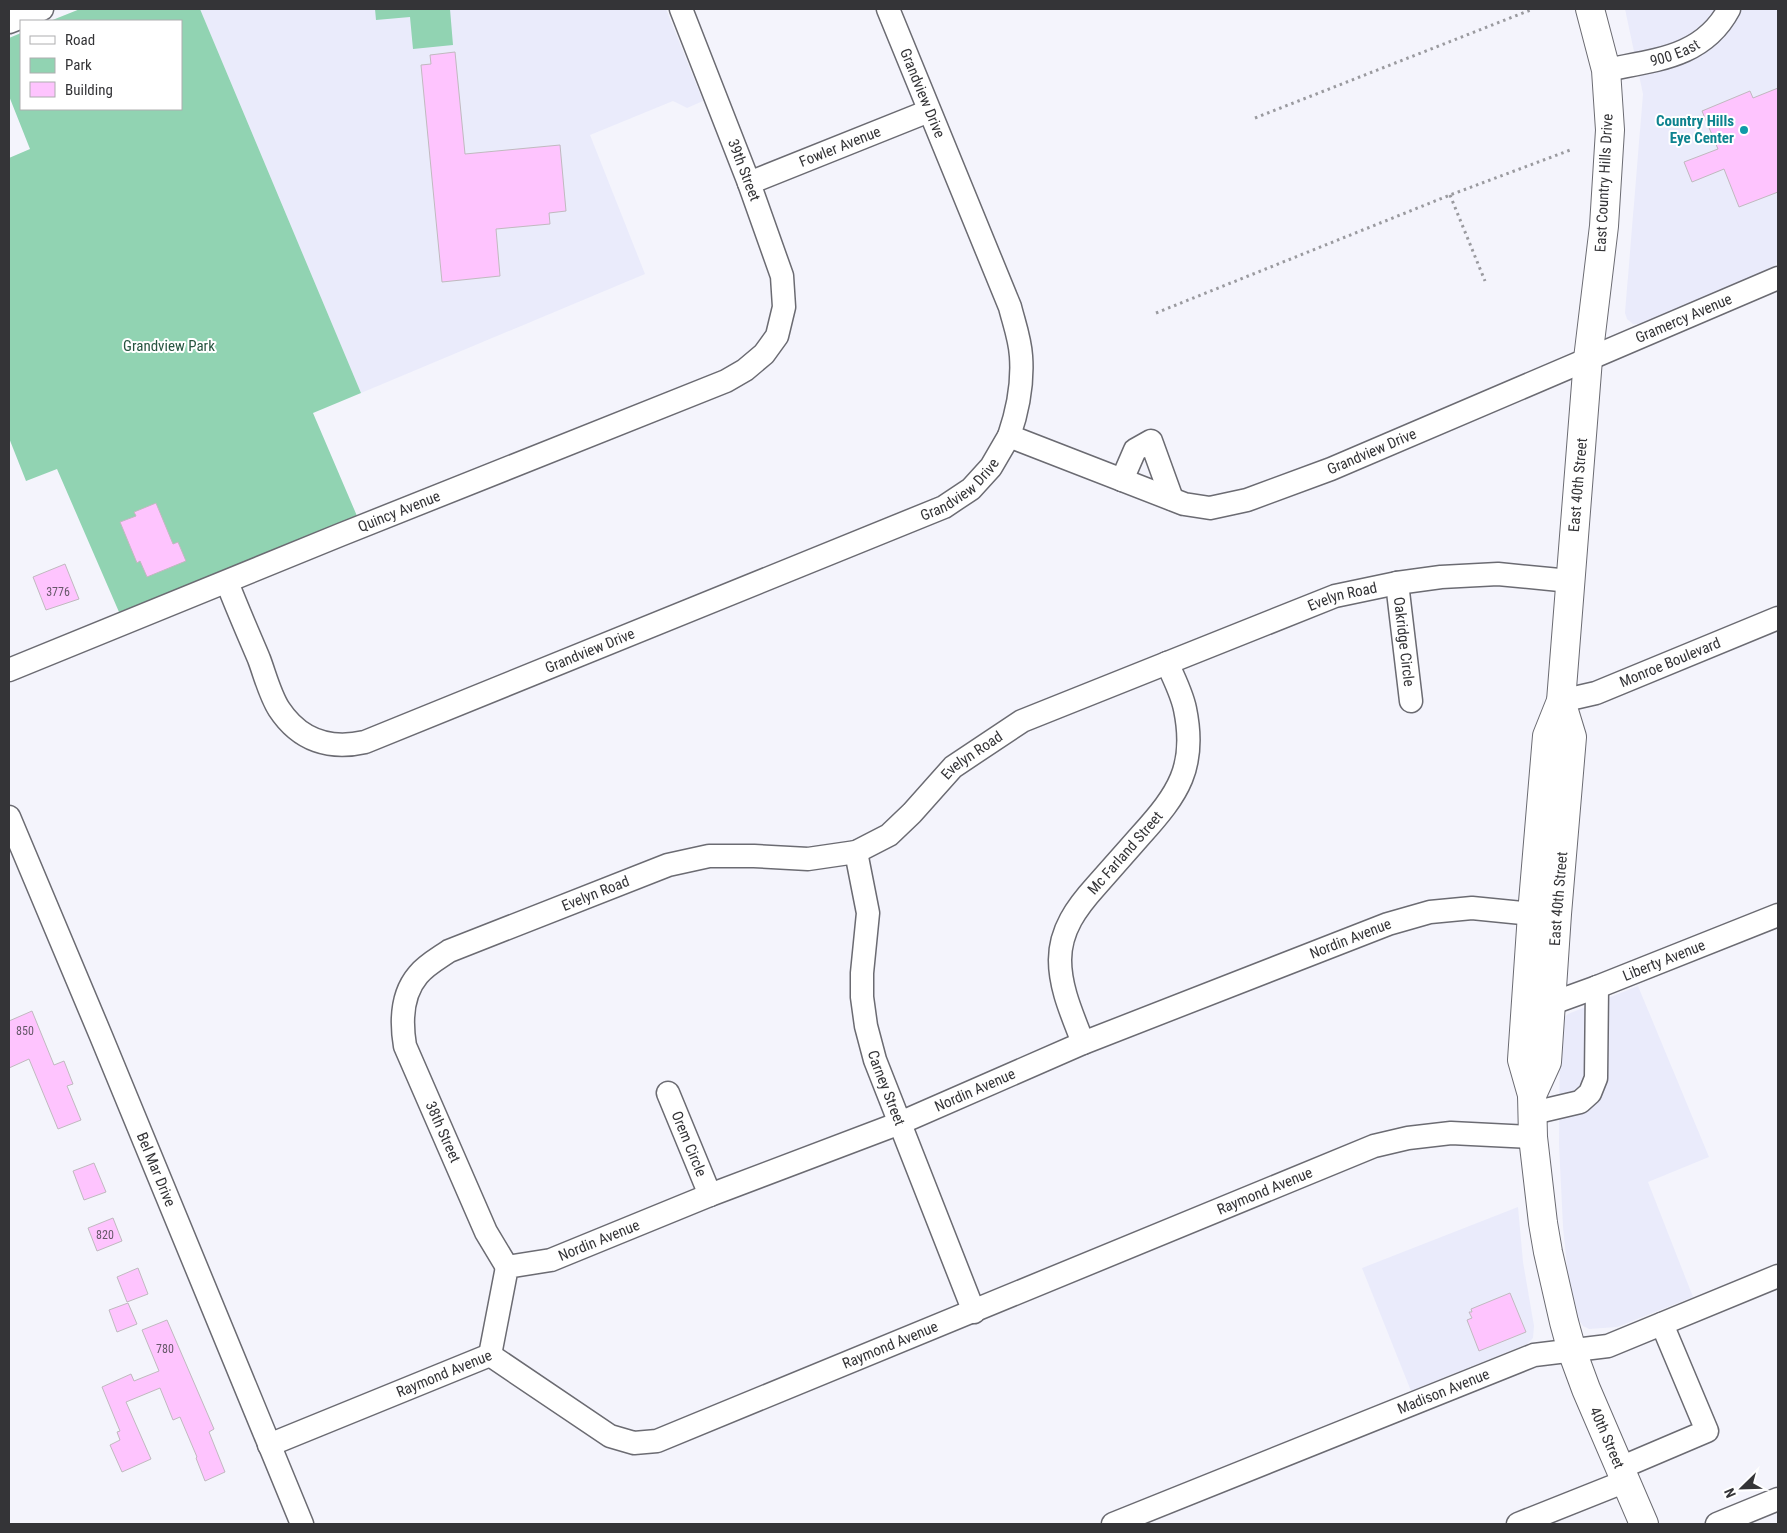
<svg xmlns="http://www.w3.org/2000/svg" width="1787" height="1533" viewBox="0 0 1787 1533" font-family="'Roboto Condensed',sans-serif">
<style>
.built{fill:#eaebfb}
.green{fill:#91d3b2}
.building{fill:#fec4fe;stroke:#c0b9bf}
.lines{fill:none;stroke-linecap:round;stroke-linejoin:round}
.minor-casing{stroke:#6b6b72;stroke-width:25}
.major-casing{stroke:#6b6b72;stroke-width:30}
.path{stroke:#9a9a9f;stroke-width:3;stroke-dasharray:2.5 4;stroke-linecap:butt}
.minor{stroke:#fff;stroke-width:22}
.major{stroke:#fff;stroke-width:28}
.culture-dot{fill:#0f9aa8;stroke:#fff;stroke-width:2}
.labels{text-anchor:middle;stroke-width:4;stroke-linejoin:round;paint-order:stroke}
.number-label{font-size:12px;fill:#665869}
.street-label{font-size:15px;fill:#343437;stroke:#fff}
.culture-label{font-size:15px;font-weight:bold;fill:#0d838f;stroke:#fff;text-anchor:end}
.park-label{font-size:15px;fill:#275540;stroke:#fff}
</style>
<rect width="100%" height="100%" fill="#f4f4fc"/>
<path class="built" d="M200,9H666L703,101L687,108L673,101L590,135L645,274L361,393Z
M1625,9H1778V260L1775,266L1767,272L1640,324H1633L1627,319L1625,313L1643,94Z
M1638,986L1709,1157L1648,1182L1693,1297L1617,1327L1589,1329L1583,1326L1576,1316L1568,1276L1563,1227L1559,1144L1560,1026L1563,1018L1568,1014Z
M1518,1207L1523,1262L1534,1326L1533,1338L1527,1344L1411,1391L1362,1268Z"/>
<path class="green" d="M80,9H200L361,393L313,413L360,523L119,612L57,469L26,481L9,438V158L30,149L9,96V38L21,33V109H181V21H50Z
M375,9H450L453,45L413,49L410,17L376,20Z"/>
<path class="building" d="M455,52L465,154L560,145L566,211L549,213L550,224L496,229L500,276L442,282L421,65L431,64L430,55Z
M1778,88V192L1739,207L1724,169L1692,182L1684,162L1718,149L1702,111L1750,91L1753,98Z
M156,503L173,544L178,542L186,561L147,577L140,561L137,563L120,522L136,516L134,512Z
M65,564L79,599L46,610L33,577Z
M32,1011L54,1065L64,1061L73,1084L67,1086L81,1120L58,1129L29,1059L9,1068V1021Z
M94,1163L106,1192L84,1200L73,1171Z
M113,1218L122,1241L97,1251L88,1228Z
M138,1268L148,1294L127,1302L117,1277Z
M1510,1293L1526,1332L1479,1351L1467,1320L1472,1318L1469,1312H1472L1471,1309Z
M128,1303L137,1324L117,1332L109,1310Z
M167,1320L214,1429L209,1432L225,1472L205,1481L196,1458L197,1457L180,1417L173,1420L160,1388L126,1402L151,1459L122,1472L110,1445L120,1440L117,1432L120,1431L102,1387L131,1374L134,1381L159,1371L142,1330Z"/>
<g class="lines">
<defs>
<g id="minor">
<path id="s1" d="M888,9L1010,307C1014,323 1020,339 1021,356C1023,383 1018,410 1009,436"/>
<path d="M9,22L42,9"/>
<path id="s2" d="M1606,70C1654,60 1703,58 1729,9"/>
<path id="s3" d="M749,183L929,111"/>
<path d="M1122,480L1135,450L1151,441L1172,499"/>
<path id="s4" d="M227,582C237,608 248,633 259,659C265,675 270,695 279,709C300,741 330,750 365,742L944,507L971,489L991,467L1009,436L1184,504L1210,508L1247,500L1331,469L1778,278"/>
<path id="s5" d="M1397,583L1411,701"/>
<path id="s6" d="M9,670L340,535L726,381L745,370L764,354L777,336L784,307L782,276L749,183L681,9"/>
<path id="s7" d="M1561,701L1596,693L1778,618"/>
<path id="s8" d="M9,817L101,1036L302,1524"/>
<path id="s9" d="M856,852L868,913L862,973V997L866,1026L875,1060L974,1312"/>
<path id="s10" d="M1550,1004L1597,987L1778,915"/>
<path id="s11" d="M1083,1043C1073,1016 1060,989 1060,960C1060,930 1077,907 1096,886C1111,869 1126,852 1141,835C1178,794 1197,767 1185,709C1182,694 1174,678 1167,663"/>
<path id="s12" d="M668,1093L710,1195"/>
<path d="M1533,1113L1580,1102L1590,1093L1596,1078L1597,987"/>
<path id="s13" d="M507,1267L486,1232L405,1046C401,1022 401,995 418,975C426,965 439,958 449,951L668,865L709,856H754L808,859L856,852L889,835L912,813L953,767L1022,721L1335,596L1397,583L1441,577L1498,574L1570,581"/>
<path id="s14" d="M490,1355L507,1267L551,1260L710,1195L900,1123L1083,1043L1388,924L1430,912L1472,908L1532,914"/>
<path id="s15" d="M490,1355L610,1436L634,1443L657,1441L1374,1146L1408,1138L1451,1133L1533,1137"/>
<path id="s16" d="M269,1445L490,1355"/>
<path d="M1620,1468L1707,1431L1662,1324"/>
<path id="s17" d="M1113,1524L1534,1355L1608,1346L1778,1276"/>
<path d="M1518,1524L1626,1481"/>
<path d="M1717,1524L1778,1499"/>
</g>
<g id="major">
<path id="s18" d="M1590,9L1606,70L1610,130L1604,226L1588,359L1561,701L1547,736L1532,914L1522,1060L1532,1095L1533,1137L1543,1223L1548,1252L1564,1322L1572,1351L1586,1389L1644,1524"/>
<path id="s19" d="M1532,1095L1547,1062L1557,914L1572,737L1561,701"/>
</g>
</defs>
<use href="#minor" class="minor-casing"/>
<use href="#major" class="major-casing"/>
<path class="path" d="M1255,118L1533,9
M1450,195L1485,281
M1156,313L1450,195L1573,149"/>
<use href="#minor" class="minor"/>
<use href="#major" class="major"/>
</g>
<circle class="culture-dot" cx="1744" cy="130" r="5"/>
<g class="labels">
<g class="number-label">
<text x="58" y="596">3776</text>
<text x="25" y="1035">850</text>
<text x="105" y="1239">820</text>
<text x="165" y="1353">780</text>
</g>
<g class="street-label">
<text dy="5" stroke="none"><textPath href="#s2" startOffset="71">900 East</textPath></text>
<text dy="5" stroke="none"><textPath href="#s1" startOffset="91">Grandview Drive</textPath></text>
<text dy="5" stroke="none"><textPath href="#s3" startOffset="98">Fowler Avenue</textPath></text>
<text transform="translate(744 170) rotate(69)" y="5">39th Street</text>
<text transform="translate(1604 183) rotate(-87)" y="5">East Country Hills Drive</text>
<text dy="5" stroke="none"><textPath href="#s4" startOffset="1684">Gramercy Avenue</textPath></text>
<text dy="5" stroke="none"><textPath href="#s4" startOffset="1345">Grandview Drive</textPath></text>
<text transform="translate(1578 485) rotate(-85)" y="5">East 40th Street</text>
<text dy="5" stroke="none"><textPath href="#s4" startOffset="884">Grandview Drive</textPath></text>
<text dy="5" stroke="none"><textPath href="#s6" startOffset="421">Quincy Avenue</textPath></text>
<text dy="5" stroke="none"><textPath href="#s13" startOffset="1340">Evelyn Road</textPath></text>
<text dy="5" stroke="none"><textPath href="#s5" startOffset="59">Oakridge Circle</textPath></text>
<text dy="5" stroke="none"><textPath href="#s4" startOffset="479">Grandview Drive</textPath></text>
<text dy="5" stroke="none"><textPath href="#s7" startOffset="116">Monroe Boulevard</textPath></text>
<text dy="5" stroke="none"><textPath href="#s13" startOffset="935">Evelyn Road</textPath></text>
<text dy="5" stroke="none"><textPath href="#s11" startOffset="215">Mc Farland Street</textPath></text>
<text dy="5" stroke="none"><textPath href="#s13" startOffset="515">Evelyn Road</textPath></text>
<text dy="5" stroke="none"><textPath href="#s19" startOffset="200">East 40th Street</textPath></text>
<text dy="5" stroke="none"><textPath href="#s14" startOffset="996">Nordin Avenue</textPath></text>
<text dy="5" stroke="none"><textPath href="#s10" startOffset="122">Liberty Avenue</textPath></text>
<text dy="5" stroke="none"><textPath href="#s9" startOffset="241">Carney Street</textPath></text>
<text dy="5" stroke="none"><textPath href="#s14" startOffset="591">Nordin Avenue</textPath></text>
<text transform="translate(443 1132) rotate(66)" y="5">38th Street</text>
<text dy="5" stroke="none"><textPath href="#s12" startOffset="55">Orem Circle</textPath></text>
<text dy="5" stroke="none"><textPath href="#s8" startOffset="382">Bel Mar Drive</textPath></text>
<text dy="5" stroke="none"><textPath href="#s15" startOffset="850">Raymond Avenue</textPath></text>
<text dy="5" stroke="none"><textPath href="#s14" startOffset="186">Nordin Avenue</textPath></text>
<text dy="5" stroke="none"><textPath href="#s15" startOffset="445">Raymond Avenue</textPath></text>
<text dy="5" stroke="none"><textPath href="#s16" startOffset="189">Raymond Avenue</textPath></text>
<text dy="5" stroke="none"><textPath href="#s17" startOffset="356">Madison Avenue</textPath></text>
<text dy="5" stroke="none"><textPath href="#s18" startOffset="1449">40th Street</textPath></text>
</g>
<g class="culture-label">
<text x="1734" y="126">Country Hills<tspan x="1734" dy="17">Eye Center</tspan></text>
</g>
<g class="park-label">
<text x="169" y="351">Grandview Park</text>
</g>
</g>
<rect width="1787" height="1533" fill="none" stroke="#343437" stroke-width="20"/>
<rect x="20" y="20" width="162" height="90" fill="#ffffff" stroke="#aeaeaf"/>
<rect x="30" y="36" width="25" height="8" fill="#ffffff" stroke="#aeaeaf"/>
<text x="65" y="45" font-size="15" fill="#343437">Road</text>
<rect x="30" y="58" width="25" height="15" fill="#91d3b2" stroke="#aeaeaf"/>
<text x="65" y="70" font-size="15" fill="#343437">Park</text>
<rect x="30" y="82" width="25" height="15" fill="#fec4fe" stroke="#aeaeaf"/>
<text x="65" y="95" font-size="15" fill="#343437">Building</text>
<g transform="translate(1742 1488) rotate(247)" stroke="#ffffff" stroke-width="4" paint-order="stroke">
<path d="M0-4L9 19L0 12L-9 19Z" fill="#343437"/>
<text y="-8" font-size="14" font-weight="bold" text-anchor="middle" fill="#343437">N</text>
</g>
</svg>
